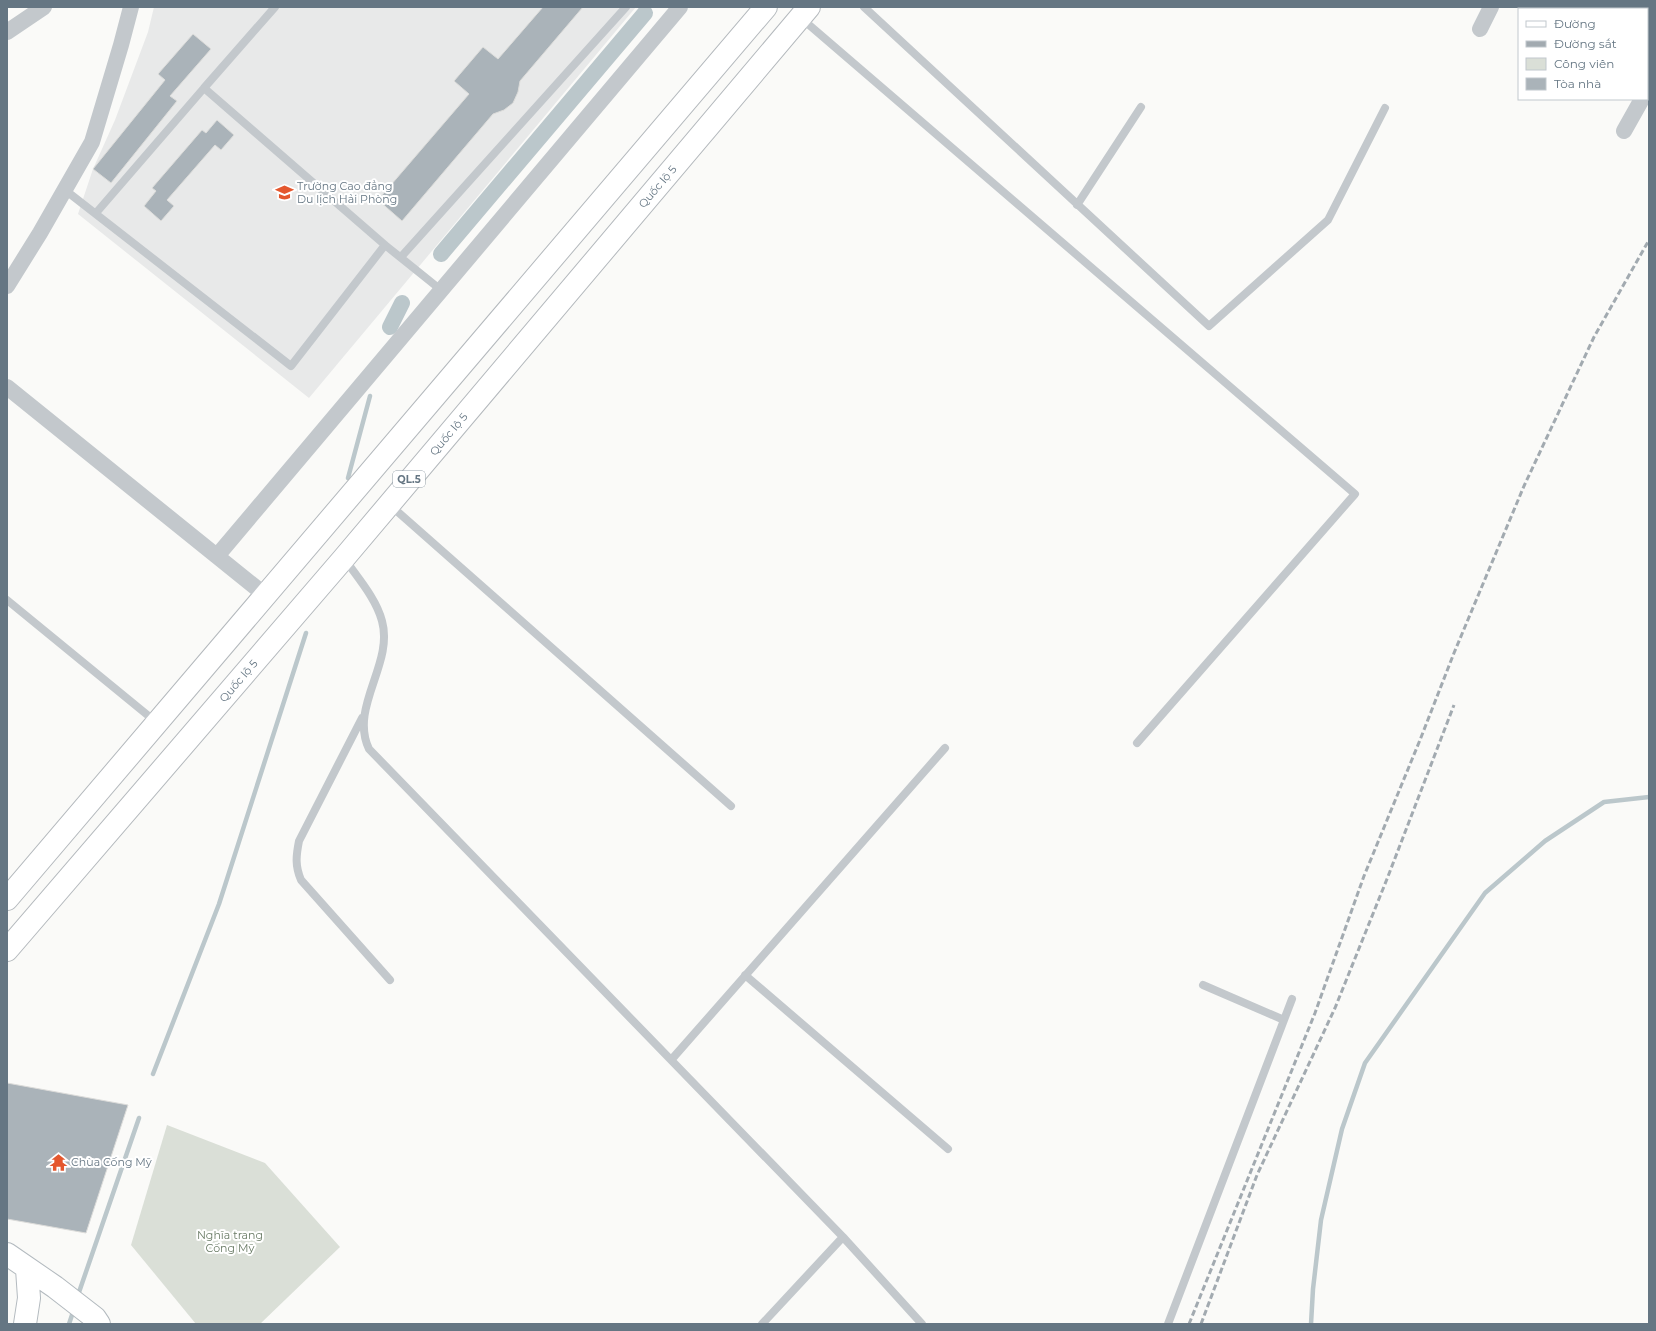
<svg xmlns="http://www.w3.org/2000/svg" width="1656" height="1331" viewBox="0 0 1656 1331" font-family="Montserrat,sans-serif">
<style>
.built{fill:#e8e9e9}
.green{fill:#dadfd7}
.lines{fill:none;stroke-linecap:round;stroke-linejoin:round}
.stream{stroke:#bbc7cb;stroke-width:4.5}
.canal{stroke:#bbc7cb;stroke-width:16}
.building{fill:#aab3b9;stroke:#dcdcda}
.secondary-casing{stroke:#b3babf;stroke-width:24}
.highway-casing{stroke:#b4b9bd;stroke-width:24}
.lane{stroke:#c3c8cc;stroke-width:8}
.street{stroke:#c3c8cc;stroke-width:16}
.secondary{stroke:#fff;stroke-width:22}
.highway{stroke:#fff;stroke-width:22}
.rail{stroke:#a2aab0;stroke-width:3;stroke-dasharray:6 3;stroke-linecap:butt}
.labels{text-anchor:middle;stroke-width:4;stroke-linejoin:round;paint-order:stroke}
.shield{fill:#fff;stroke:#939fa8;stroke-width:1}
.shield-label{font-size:10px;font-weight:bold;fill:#657683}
.poi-label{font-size:11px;fill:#657683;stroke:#fff;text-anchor:start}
.street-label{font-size:11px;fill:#657683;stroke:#fff}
.park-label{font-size:11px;fill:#687a64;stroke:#fff}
</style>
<rect width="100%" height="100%" fill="#fafaf8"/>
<path class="built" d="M154,7H636L309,398L78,214L93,169L115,120L148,32Z"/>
<path class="green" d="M167,1125L265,1163L340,1247L260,1324H196L131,1245Z"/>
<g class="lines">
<path class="stream" d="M348,478L370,396
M153,1074L219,904L306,633
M77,1298L139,1118
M69,1324L74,1309
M1311,1324L1313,1289L1321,1220L1342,1129L1365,1063L1485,893L1545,841L1604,802L1649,797"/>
<path class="canal" d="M441,254L645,13
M390,327L402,303"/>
</g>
<path class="building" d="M543,7H583L520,81L518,92L513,103L504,110L493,114L402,221L378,200L469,94L454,81L483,47L498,59Z
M193,34L211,49L170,96L177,101L111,183L93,169L165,80L158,74Z
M217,120L234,135L221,150L215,145L167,200L174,206L161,221L144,206L156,191L152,188L202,130L206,133Z
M7,1083L128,1105L86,1233L7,1219Z"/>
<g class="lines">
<defs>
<path id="secondary" d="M7,1254L55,1287L95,1318L99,1324
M25,1324L29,1298L27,1269"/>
<g id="highway">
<path d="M7,899L766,7"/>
<path id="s1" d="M7,950L344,558L809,7"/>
</g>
</defs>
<use href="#secondary" class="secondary-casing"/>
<use href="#highway" class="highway-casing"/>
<path class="lane" d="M275,7L204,88L385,245L441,290
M864,7L1209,326L1328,220L1385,108
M801,18L1355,494L1137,743
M65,190L291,366L385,245
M1077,205L1141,107
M96,213L204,88
M401,257L626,7
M390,505L731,806
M344,558C357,577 376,598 382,621C394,664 349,707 369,749L843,1237L922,1324
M7,600L156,722
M362,718L299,841C296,856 295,866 301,880L390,980
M745,975L948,1149
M1203,985L1284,1020
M672,1059L945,748
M762,1324L843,1237
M1168,1324L1292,999"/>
<path class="street" d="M1480,29L1491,7
M7,32L44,7
M1647,90L1649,86
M1624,131L1642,99
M7,286L40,233L92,142L121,45L131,7
M7,387L265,595
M217,556L680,7"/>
<use href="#secondary" class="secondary"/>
<use href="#highway" class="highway"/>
<path class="rail" d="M1189,1324L1315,1013L1364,876L1420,740L1454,653L1524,486L1594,337L1649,240
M1201,1324L1257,1175L1335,1008L1387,879L1454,705"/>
</g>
<defs>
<symbol id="university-bare" viewBox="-9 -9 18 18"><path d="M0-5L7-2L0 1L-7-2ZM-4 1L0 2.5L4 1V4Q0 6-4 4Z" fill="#e4572e" stroke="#fff" stroke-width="2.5" paint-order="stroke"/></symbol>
<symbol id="temple-bare" viewBox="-9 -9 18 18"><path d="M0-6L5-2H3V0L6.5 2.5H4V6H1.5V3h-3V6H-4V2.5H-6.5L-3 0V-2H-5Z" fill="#e4572e" stroke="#fff" stroke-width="2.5" paint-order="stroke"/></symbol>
</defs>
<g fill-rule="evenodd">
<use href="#university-bare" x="272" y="180" width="25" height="25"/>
<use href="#temple-bare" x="46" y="1150" width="25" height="25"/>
</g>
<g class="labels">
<rect class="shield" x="393" y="471" width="32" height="16" rx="3"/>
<g class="shield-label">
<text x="409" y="483">QL.5</text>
</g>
<g class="poi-label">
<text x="297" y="190">Trường Cao đẳng<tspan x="297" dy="13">Du lịch Hải Phòng</tspan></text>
<text x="71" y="1166">Chùa Cống Mỹ</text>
</g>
<g class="street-label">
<text dy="4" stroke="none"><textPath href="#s1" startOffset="1003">Quốc lộ 5</textPath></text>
<text dy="4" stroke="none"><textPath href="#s1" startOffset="679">Quốc lộ 5</textPath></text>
<text dy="4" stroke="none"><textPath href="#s1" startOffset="355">Quốc lộ 5</textPath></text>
</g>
<g class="park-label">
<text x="230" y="1239">Nghĩa trang<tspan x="230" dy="13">Cống Mỹ</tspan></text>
</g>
</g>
<rect width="1656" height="1331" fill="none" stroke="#657683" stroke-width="16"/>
<rect x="1518" y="8" width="130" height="92" fill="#ffffff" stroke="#c1c8cd"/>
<rect x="1526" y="21" width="20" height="6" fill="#ffffff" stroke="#c1c8cd"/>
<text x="1554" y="28" font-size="12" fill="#657683">Đường</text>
<rect x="1526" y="41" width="20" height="6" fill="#a2aab0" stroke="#c1c8cd"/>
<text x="1554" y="48" font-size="12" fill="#657683">Đường sắt</text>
<rect x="1526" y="58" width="20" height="12" fill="#dadfd7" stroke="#c1c8cd"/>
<text x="1554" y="68" font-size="12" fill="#657683">Công viên</text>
<rect x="1526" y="78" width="20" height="12" fill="#aab3b9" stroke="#c1c8cd"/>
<text x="1554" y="88" font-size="12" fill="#657683">Tòa nhà</text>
</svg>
